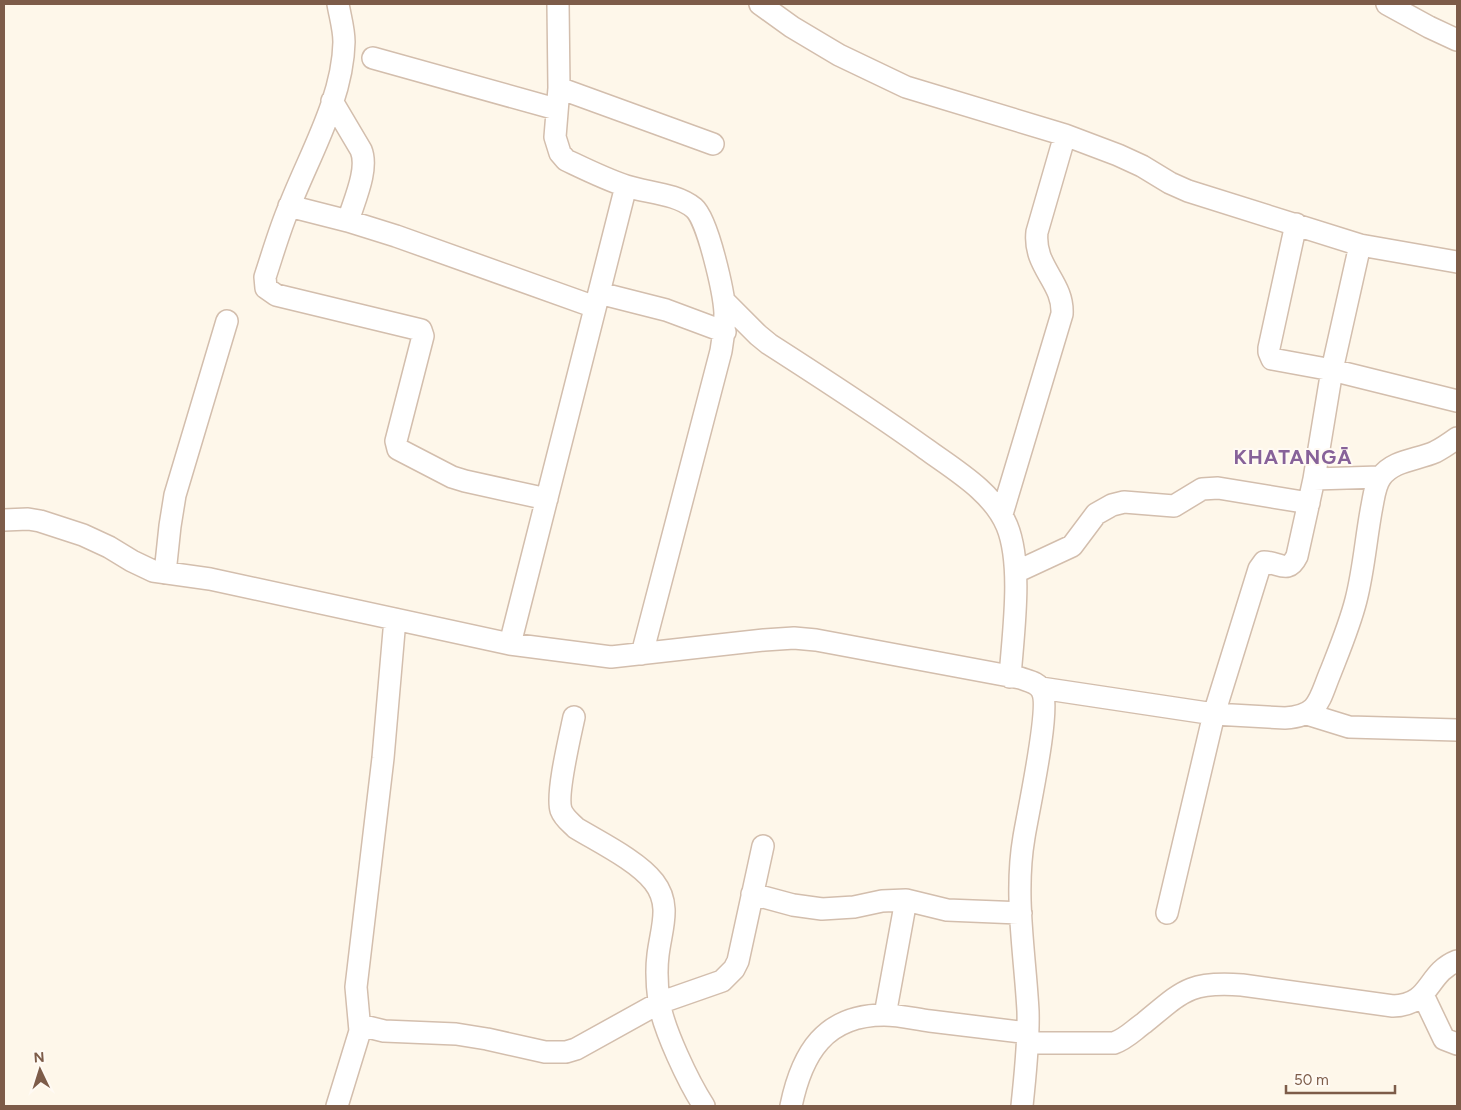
<svg xmlns="http://www.w3.org/2000/svg" width="1461" height="1110" viewBox="0 0 1461 1110" font-family="Figtree,sans-serif">
<style>
.lines{fill:none;stroke-linecap:round;stroke-linejoin:round}
.minor-casing{stroke:#d3bead;stroke-width:24}
.minor{stroke:#fff;stroke-width:21}
.labels{text-anchor:middle;stroke-width:4;stroke-linejoin:round;paint-order:stroke}
.district-label{font-size:20px;font-weight:bold;letter-spacing:1px;fill:#876299;stroke:#fffaf3}
</style>
<rect width="100%" height="100%" fill="#fef7ea"/>
<g class="lines">
<defs>
<path id="minor" d="M338,4C340,16 344,29 344,42C343,98 310,154 290,205C280,228 273,253 265,277L266,288L276,295L421,330L423,336L396,441L398,449L452,477L465,481L547,499
M558,4L559,88L555,137L560,153L566,160C585,169 605,179 626,186C647,193 676,193 694,208C708,220 724,293 725,313C725,326 723,338 721,351L642,654
M760,4L792,27L839,55L906,87L1065,135L1118,155L1142,166L1170,183L1188,191L1360,245L1457,262
M1387,4L1429,27L1457,40
M373,58L556,109
M559,88L713,144
M332,101L361,150C369,169 354,201 348,221
M289,206L348,221L396,236L595,307
M1296,224L1269,348V352L1272,359L1332,370L1457,401
M1360,245L1332,370L1314,479L1380,477
M599,293L666,310L725,332
M724,301L758,335L769,344C822,378 875,412 926,449C955,470 993,492 1007,526C1023,565 1013,634 1010,677
M1002,514L1062,314C1064,282 1033,267 1037,232L1065,135
M4,520L28,519L40,521L83,535L109,547L132,561L153,571L210,579L510,644L611,657L764,640L794,638L816,640L1020,678C1028,681 1038,682 1042,691C1051,708 1028,812 1024,837C1014,895 1025,954 1028,1011C1029,1043 1025,1075 1022,1106
M1016,572L1072,546L1096,514L1112,505L1124,502L1174,506L1202,489L1218,488L1309,503
M165,573L170,526L175,495L227,321
M510,644L626,186
M1041,688L1214,714L1285,718C1320,716 1319,699 1331,671C1340,648 1350,624 1356,600C1364,569 1366,537 1372,506C1374,496 1375,485 1381,477C1393,460 1417,460 1435,452C1443,448 1450,443 1457,438
M1307,714L1349,727L1457,730
M574,717C570,736 556,794 561,810C564,818 570,822 576,828C599,842 638,861 654,882C672,905 661,929 658,955C656,971 657,986 659,1001C663,1029 689,1083 704,1106
M752,894L793,905L822,909L854,907L882,901L906,900L947,910L1021,913
M1167,913L1214,714L1259,569L1264,562C1279,562 1288,575 1297,556L1314,479
M1423,995L1444,1039L1457,1044
M885,1015L906,900
M360,1025L384,1031L456,1034L487,1039L545,1052H566L576,1049L659,1003L722,981L734,969L738,961L763,846
M1028,1043H1114C1126,1039 1134,1030 1144,1023C1183,991 1189,981 1242,985L1393,1006C1432,1005 1426,973 1457,961
M337,1106L360,1031L356,987L383,758L395,619
M791,1106C802,1053 825,1015 884,1015C899,1015 915,1019 930,1021C962,1025 995,1029 1028,1033"/>
</defs>
<use href="#minor" class="minor-casing"/>
<use href="#minor" class="minor"/>
</g>
<g class="labels">
<g class="district-label">
<text x="1293" y="464">KHATANGĀ</text>
</g>
</g>
<rect width="1461" height="1110" fill="none" stroke="#7d5c49" stroke-width="10"/>
<g transform="translate(40 1070) rotate(356)" stroke="#fffaf3" stroke-width="4" paint-order="stroke">
<path d="M0-4L9 19L0 12L-9 19Z" fill="#7d5c49"/>
<text y="-8" font-size="14" font-weight="bold" text-anchor="middle" fill="#7d5c49">N</text>
</g>
<path d="M1286 1085v8h109v-8" fill="none" stroke="#7d5c49" stroke-width="2.5"/>
<text x="1294" y="1085" font-size="15" fill="#7d5c49" stroke="#fffaf3" stroke-width="4" paint-order="stroke">50 m</text>
</svg>
